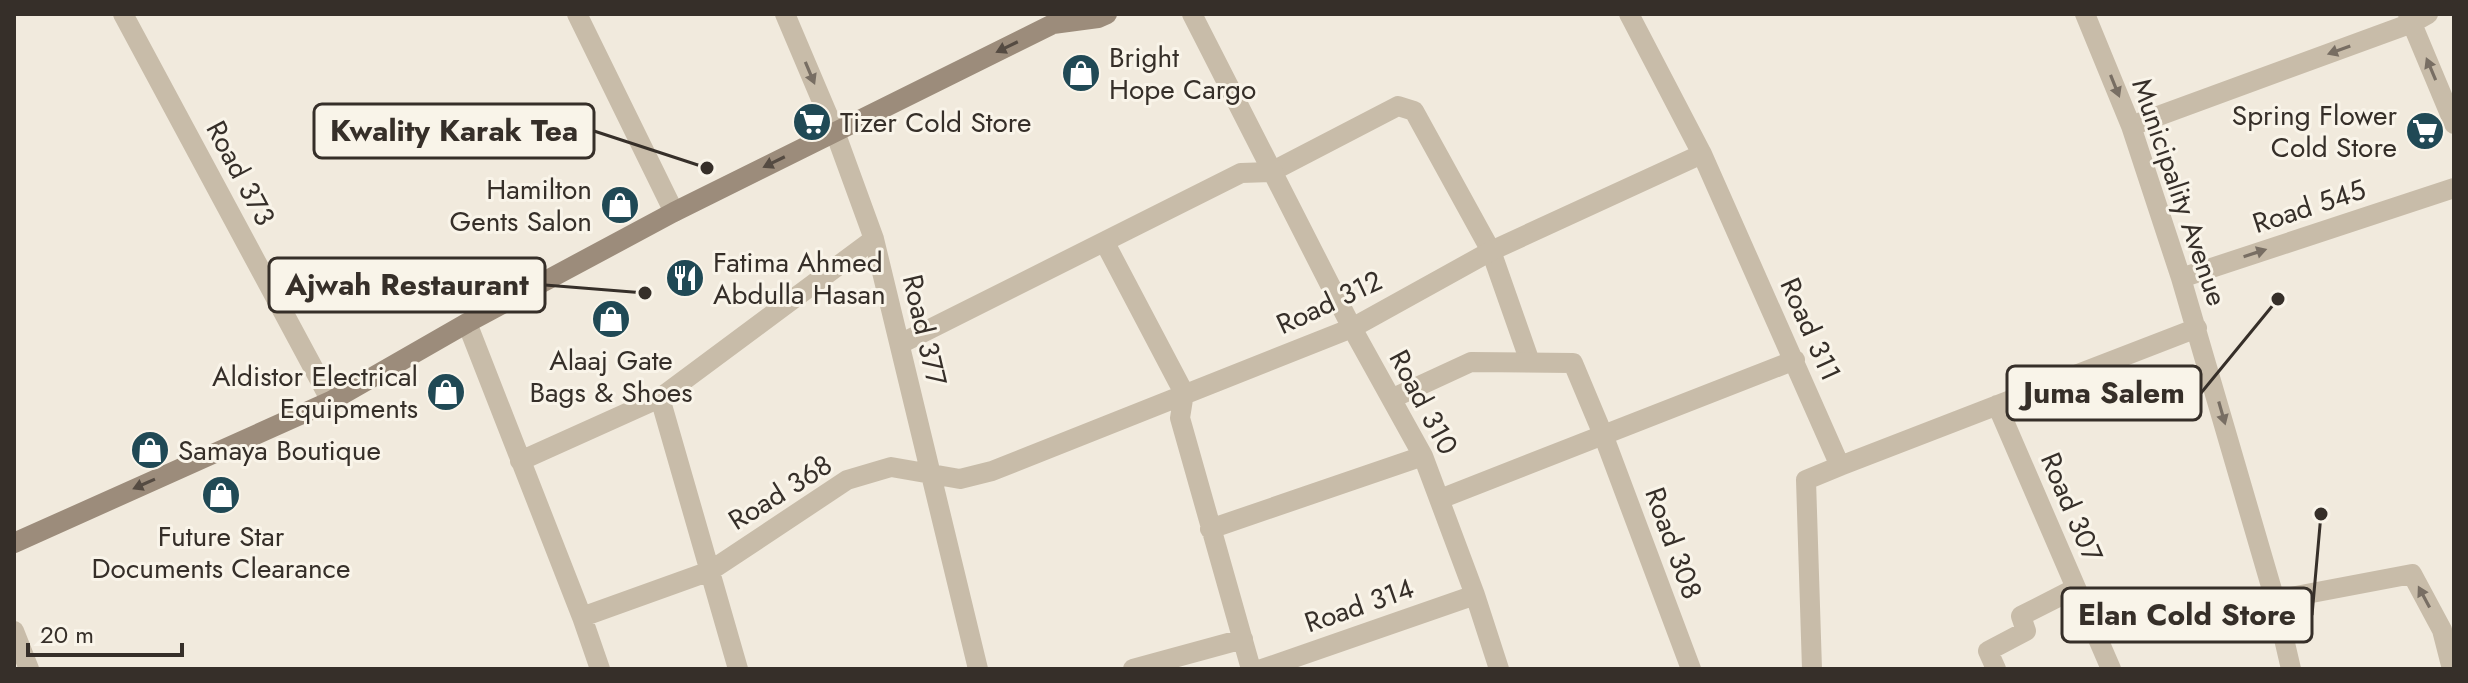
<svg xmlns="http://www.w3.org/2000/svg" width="2468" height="683" viewBox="0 0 2468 683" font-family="Jost,sans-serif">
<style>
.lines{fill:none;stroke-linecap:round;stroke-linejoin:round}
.lane{stroke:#c8bca9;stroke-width:20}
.street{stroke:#c8bca9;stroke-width:20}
.secondary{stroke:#9c8c7b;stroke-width:20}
.oneway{fill:#554b42}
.oneway2{fill:#786e63}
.labels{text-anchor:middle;stroke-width:6;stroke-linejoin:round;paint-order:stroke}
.poi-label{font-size:28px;fill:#362f29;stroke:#f9f4e9;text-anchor:start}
.street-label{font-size:28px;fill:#362f29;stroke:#f9f4e9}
.leader{fill:none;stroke:#362f29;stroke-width:3}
.callout-dot{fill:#362f29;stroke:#f9f4e9;stroke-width:3}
.callout{fill:#f9f4e9;stroke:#362f29;stroke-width:3}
.callout-label{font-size:30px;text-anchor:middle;font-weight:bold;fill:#362f29}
</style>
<rect width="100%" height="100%" fill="#f1eadd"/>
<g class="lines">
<path class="lane" d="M1271,172L1398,106L1414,111L1491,251L1530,362"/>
<path class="street" d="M123,14L331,401
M577,14L674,212
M785,14L835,132L874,239L978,669
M1192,14L1352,328L1423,456L1475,595L1499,669
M1629,14L1702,154L1840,466L1806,480L1812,669
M2085,14L2131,126L2181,278L2275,600L2291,669
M2408,14L2454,124
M2131,126L2412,23L2428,14
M1105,243L1184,393L1180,418L1251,669
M2181,278L2454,188
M467,323L582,617L600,669
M900,344L1241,173L1271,172
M660,398L738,669
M1393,398L1471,362L1573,363L1604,437L1691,669
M1997,405L2111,669
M520,461L660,398L874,239
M1840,466L2197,328
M1440,499L1795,360
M1210,529L1423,456
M2275,600L2412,574L2442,630L2452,669
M582,617L710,571L847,480L891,467L960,479L992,471L1352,328L1491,251L1702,154
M14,631L29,669
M1133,669L1243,639
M1262,669L1475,595
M1996,669L1988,651L2026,631L2021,616L2076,588"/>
<path class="secondary" d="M14,543L331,401L467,323L674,212L1053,24L1098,18L1107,14"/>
</g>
<defs><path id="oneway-solid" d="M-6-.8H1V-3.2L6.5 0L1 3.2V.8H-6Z" transform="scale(2)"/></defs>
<g class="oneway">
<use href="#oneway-solid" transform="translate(1007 47) rotate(154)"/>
<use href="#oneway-solid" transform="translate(774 162) rotate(154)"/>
<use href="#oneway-solid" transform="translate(144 484) rotate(156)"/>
</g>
<g class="oneway2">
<use href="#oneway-solid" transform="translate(2339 50) rotate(160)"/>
<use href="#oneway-solid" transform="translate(2431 69) rotate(-113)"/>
<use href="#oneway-solid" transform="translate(810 73) rotate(67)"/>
<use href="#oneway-solid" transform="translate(2115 86) rotate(68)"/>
<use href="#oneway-solid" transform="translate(2255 253) rotate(-18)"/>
<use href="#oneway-solid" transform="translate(2222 413) rotate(74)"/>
<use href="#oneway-solid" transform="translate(2424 597) rotate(-118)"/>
</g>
<defs>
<symbol id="shop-disc" viewBox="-11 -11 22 22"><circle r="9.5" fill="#204955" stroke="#f9f4e9"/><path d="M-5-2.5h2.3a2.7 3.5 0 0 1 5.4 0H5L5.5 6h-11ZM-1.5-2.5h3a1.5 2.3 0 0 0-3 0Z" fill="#fff"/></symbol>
<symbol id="supermarket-disc" viewBox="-11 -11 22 22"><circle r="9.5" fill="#204955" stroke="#f9f4e9"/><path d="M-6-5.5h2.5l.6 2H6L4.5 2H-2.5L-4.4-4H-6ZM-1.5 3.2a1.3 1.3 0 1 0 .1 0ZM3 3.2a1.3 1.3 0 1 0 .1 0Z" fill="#fff"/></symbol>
<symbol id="restaurant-disc" viewBox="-11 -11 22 22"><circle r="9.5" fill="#204955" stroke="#f9f4e9"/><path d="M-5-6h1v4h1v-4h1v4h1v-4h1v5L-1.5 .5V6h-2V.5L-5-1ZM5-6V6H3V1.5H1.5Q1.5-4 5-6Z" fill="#fff"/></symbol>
</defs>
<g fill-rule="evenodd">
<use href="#shop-disc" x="1059" y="51" width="44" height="44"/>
<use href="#supermarket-disc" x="790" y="100" width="44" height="44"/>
<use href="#supermarket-disc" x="2403" y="109" width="44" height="44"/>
<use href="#shop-disc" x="598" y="183" width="44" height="44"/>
<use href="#restaurant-disc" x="663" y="256" width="44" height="44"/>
<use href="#shop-disc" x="589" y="297" width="44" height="44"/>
<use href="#shop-disc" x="424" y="370" width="44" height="44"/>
<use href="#shop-disc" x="128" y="428" width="44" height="44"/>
<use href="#shop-disc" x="199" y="473" width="44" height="44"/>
</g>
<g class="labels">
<g class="poi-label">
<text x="1109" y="67">Bright<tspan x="1109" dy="32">Hope Cargo</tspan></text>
<text x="2397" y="125" text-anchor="end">Spring Flower<tspan x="2397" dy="32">Cold Store</tspan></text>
<text x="840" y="132">Tizer Cold Store</text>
<text x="592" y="199" text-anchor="end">Hamilton<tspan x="592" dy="32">Gents Salon</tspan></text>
<text x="713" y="272">Fatima Ahmed<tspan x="713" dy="32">Abdulla Hasan</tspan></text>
<text x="611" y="370" text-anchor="middle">Alaaj Gate<tspan x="611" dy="32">Bags &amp; Shoes</tspan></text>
<text x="418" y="386" text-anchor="end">Aldistor Electrical<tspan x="418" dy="32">Equipments</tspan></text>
<text x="178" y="460">Samaya Boutique</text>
<text x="221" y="546" text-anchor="middle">Future Star<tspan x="221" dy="32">Documents Clearance</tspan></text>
</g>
<g class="street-label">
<text transform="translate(241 173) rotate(62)" y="10">Road 373</text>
<text transform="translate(2180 192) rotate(71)" y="10">Municipality Avenue</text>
<text transform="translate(2309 206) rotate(-18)" y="10">Road 545</text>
<text transform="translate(1329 302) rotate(-25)" y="10">Road 312</text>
<text transform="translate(1811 329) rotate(66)" y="10">Road 311</text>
<text transform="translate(925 330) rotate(77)" y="10">Road 377</text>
<text transform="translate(1424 402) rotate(62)" y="10">Road 310</text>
<text transform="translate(780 492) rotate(-32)" y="10">Road 368</text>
<text transform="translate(2072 507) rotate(67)" y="10">Road 307</text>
<text transform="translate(1674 543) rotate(70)" y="10">Road 308</text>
<text transform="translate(1359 605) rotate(-19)" y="10">Road 314</text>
</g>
</g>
<path class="leader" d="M707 168L594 131M645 293L545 285M2278 299L2201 393M2321 514L2312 615"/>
<g class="callout-dot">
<circle cx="707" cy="168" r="8"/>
<circle cx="645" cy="293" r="8"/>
<circle cx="2278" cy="299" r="8"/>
<circle cx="2321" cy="514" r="8"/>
</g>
<g class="callout">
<rect x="314" y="104" width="280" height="54" rx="8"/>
<rect x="269" y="258" width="276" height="54" rx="8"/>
<rect x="2007" y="366" width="194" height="54" rx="8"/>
<rect x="2062" y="588" width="250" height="54" rx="8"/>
</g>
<g class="callout-label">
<text x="454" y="141">Kwality Karak Tea</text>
<text x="407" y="295">Ajwah Restaurant</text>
<text x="2104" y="403">Juma Salem</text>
<text x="2187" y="625">Elan Cold Store</text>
</g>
<rect width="2468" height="683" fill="none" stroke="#362f29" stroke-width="32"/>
<path d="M28 643v12h154v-12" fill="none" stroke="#362f29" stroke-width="4"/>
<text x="40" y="643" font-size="24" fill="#362f29" stroke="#f9f4e9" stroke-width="6" paint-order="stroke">20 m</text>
</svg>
